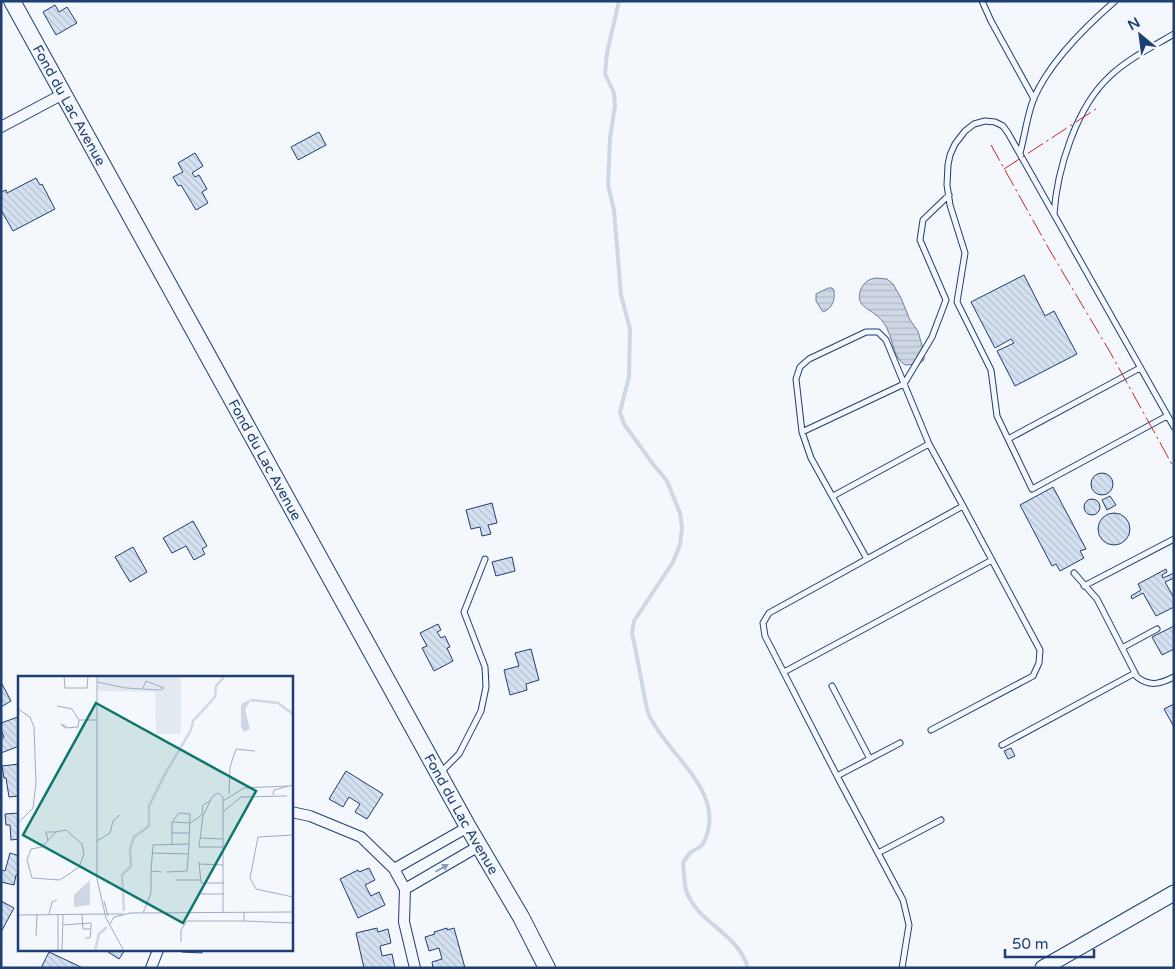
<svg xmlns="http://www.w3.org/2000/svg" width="1175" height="969" viewBox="0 0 1175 969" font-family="'Varela Round',sans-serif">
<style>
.water{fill:url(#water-rules);stroke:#687fa3}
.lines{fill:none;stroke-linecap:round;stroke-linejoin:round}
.stream{stroke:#cfd7e4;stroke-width:4}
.building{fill:url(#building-back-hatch);stroke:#1d3f73}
.lane-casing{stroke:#1d3f73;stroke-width:7}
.street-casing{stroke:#1d3f73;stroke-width:12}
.secondary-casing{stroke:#1d3f73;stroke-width:17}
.primary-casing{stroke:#1d3f73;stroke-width:18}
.lane{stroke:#f4f7fb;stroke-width:5}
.street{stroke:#f4f7fb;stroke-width:10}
.secondary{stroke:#f4f7fb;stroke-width:15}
.primary{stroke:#f4f7fb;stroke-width:16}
.power{stroke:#c62828;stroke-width:1;stroke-dasharray:18 4 2.5 4;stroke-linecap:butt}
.oneway{fill:#889bb7}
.labels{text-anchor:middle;stroke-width:4;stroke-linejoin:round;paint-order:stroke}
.street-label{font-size:14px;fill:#1d3f73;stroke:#f4f7fb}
.inset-river{fill:none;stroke:#cfd7e4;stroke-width:2.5}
.inset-road{fill:none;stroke:#9eadc5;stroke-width:1}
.view{fill:#0f766e;fill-opacity:0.15;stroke:#0f766e;stroke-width:2.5}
.inset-edge{fill:none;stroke:#1d3f73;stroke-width:2.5}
</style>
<defs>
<pattern id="water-rules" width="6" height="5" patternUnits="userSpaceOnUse" patternTransform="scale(1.25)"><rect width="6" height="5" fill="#cfd7e4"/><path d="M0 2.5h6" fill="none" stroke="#b1bac7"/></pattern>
<pattern id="building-back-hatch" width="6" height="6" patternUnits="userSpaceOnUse" patternTransform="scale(1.25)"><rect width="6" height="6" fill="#d5e0f0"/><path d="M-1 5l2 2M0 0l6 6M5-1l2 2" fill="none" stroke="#b6c1d1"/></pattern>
</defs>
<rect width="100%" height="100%" fill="#f4f7fb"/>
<path class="water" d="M876,278L887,279L893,284L901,298L910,320L918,331L924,353V360L919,364L905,365C893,357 894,343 888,331C886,325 881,319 876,315C866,307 855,305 861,289C864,282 869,279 876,278Z
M828,288H832L834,290C835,300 833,308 823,312L816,301V294Z"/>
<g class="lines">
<path class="stream" d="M619,1L607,53L605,74L614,93L615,106L610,138L608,185L614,210L621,295L630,329L629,377L620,412L624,424L653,464L667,481L680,513L682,528L680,545L673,562L634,621L632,633C636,652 640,671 643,689C645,698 646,708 649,715C667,755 728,792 704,842C700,849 695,849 690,853C687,856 685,860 683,863C684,871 684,882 686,890C698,925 737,931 748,968"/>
</g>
<path class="building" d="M55,5L59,12L67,7L77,23L56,35L43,12Z
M319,132L326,145L298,160L291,147Z
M195,153L203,166L192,173L195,177L199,175L207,189L202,192L208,203L196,210L181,185L178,186L173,177L183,172L178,163Z
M36,178L40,185L42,184L55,209L13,231L1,210V192L6,190L7,193Z
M1024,275L1045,316L1054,311L1077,354L1015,386L997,351L1014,343L1011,339L995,348L971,302Z
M1091 484a11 11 0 1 1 22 0a11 11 0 1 1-22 0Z
M1053,487L1086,549L1080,551L1084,558L1060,571L1056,564L1052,566L1020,505Z
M1110,496L1116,505L1107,510L1102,500Z
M1084 507a8 8 0 1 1 16 0a8 8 0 1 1-16 0Z
M492,503L497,523L488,525L491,534L482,536L480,527L471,529L466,510Z
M1098 529a16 16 0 1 1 32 0a16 16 0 1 1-32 0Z
M193,521L207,546L202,549L205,554L194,560L186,546L172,553L163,538Z
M133,547L147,572L130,582L115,557Z
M512,557L515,571L496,576L492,562Z
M1166,569L1167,572L1162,575L1163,578L1174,573V578L1165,582L1174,598V607L1156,616L1143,593L1132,599L1131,596L1141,590L1138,584Z
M438,624L441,630L437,632L441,638L445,636L450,647L447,648L453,661L434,671L422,648L427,646L420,633Z
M1174,626V649L1162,655L1152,637Z
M531,649L539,680L526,684L527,690L510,695L504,670L519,666L515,653Z
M1,682L11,701L1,707Z
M1174,704V727L1164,709Z
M18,717L19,746L1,753V738L4,737L1,730V723Z
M1011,748L1015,756L1008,759L1004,751Z
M19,764V796L9,797L6,778H4L2,766Z
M346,771L383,794L367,819L355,812L360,804L349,797L343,807L329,799Z
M19,813V839L11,840L10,825H6L5,814Z
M10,853L19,856V876L16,875L14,885L1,882V870L5,871Z
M369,868L375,880L365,885L371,896L379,892L385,905L358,918L340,879L358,870L359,872Z
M1,901L14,908L1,932Z
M377,928L378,932L388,929L391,943L380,946L382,956L392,954L395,968H364L356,933Z
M447,928V930L454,928L465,968H433L432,962L442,959L439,948L429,951L425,937L435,934L434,932Z
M105,950H125L119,959Z
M182,950H202V953L182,952Z
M49,952L83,968H41Z"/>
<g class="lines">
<defs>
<path id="lane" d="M982,1L991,21L1034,99
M1020,153C1025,135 1027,115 1034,98C1050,61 1085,27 1115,1
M1054,214C1057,170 1076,107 1110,76C1128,59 1152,47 1174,34
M1167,416L1032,489L997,416L991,370L957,302L965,253L950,205L947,185L948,165L950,155L955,144L965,131L974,124L985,121L995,122L1003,126L1008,133L1174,427
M802,432L904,384L932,337L946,300L920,240L923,220L949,195
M1008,439L1140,368
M833,496L929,444
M867,559L811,458L802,432L796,379L800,367L809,359L866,332H878L886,340L929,444L963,506
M1074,573L1097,599L1137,677C1150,687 1160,684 1174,677
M1084,586L1174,539
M1122,648L1157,629
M784,672L992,560
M832,686L870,759
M900,743L837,776L903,900L909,925L902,968
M1002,745L1135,673
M441,772L459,754L481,711L486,687L485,667L464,612L485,559
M837,776L765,636L763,623L769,613L963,506L1040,650L1039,663L1033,676L931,730
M878,853L941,820"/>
<path id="street" d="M1,127L63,94
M291,812L310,816L361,837L394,869L405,889L404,922L415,968
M394,869L468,827
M405,889L479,846
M151,968L158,950"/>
<path id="secondary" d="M1043,968L1174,893"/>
<g id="primary">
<path id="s1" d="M12,1L468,827L521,917L547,968"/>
</g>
</defs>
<use href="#lane" class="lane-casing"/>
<use href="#street" class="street-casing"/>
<use href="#secondary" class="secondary-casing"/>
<use href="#primary" class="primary-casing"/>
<use href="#lane" class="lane"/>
<use href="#street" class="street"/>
<use href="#secondary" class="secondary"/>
<use href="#primary" class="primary"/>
<path class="power" d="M991,145L1049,249L1110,352L1174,468
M1004,169L1099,107"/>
</g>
<defs><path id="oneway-solid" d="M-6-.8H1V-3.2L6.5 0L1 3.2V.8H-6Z" transform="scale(1.25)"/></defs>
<use class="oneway" href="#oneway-solid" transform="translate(442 868) rotate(-30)"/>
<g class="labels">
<g class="street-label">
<text dy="5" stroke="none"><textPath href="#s1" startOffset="119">Fond du Lac Avenue</textPath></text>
<text dy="5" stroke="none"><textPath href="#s1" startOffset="524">Fond du Lac Avenue</textPath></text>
<text dy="5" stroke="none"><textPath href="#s1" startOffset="929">Fond du Lac Avenue</textPath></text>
</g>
</g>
<g transform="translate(18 676)">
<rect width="275" height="275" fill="#f4f7fb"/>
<path d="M79,0H163V58H138L137,16L79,15Z" fill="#e3e9f0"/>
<path d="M233,23L227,34L232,53L226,56L223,51V28ZM72,204V229L56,231V219Z" fill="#cfd7e4"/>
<path class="inset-river" d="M233,24L260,27L275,38M106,235L104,199L113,190L112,173L116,161L131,150V130L147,98L173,54L175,45L197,21L198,10L207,0M77,275L81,258L89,251"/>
<path class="inset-road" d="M46,0L47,12H69L70,0M79,0V203L88,242L106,275M79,6L108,12L142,14L146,12L128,5L125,12M39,30L54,33L61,44H79M0,33L12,41L16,51L18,107L15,132L0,147M49,51L43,48L47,52L60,51L61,44M211,118L212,91L218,73L237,75M255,119L256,114L275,109M205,125L226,112L270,110M206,135L223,121L269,120M154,146L172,147L184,139L185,129L192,125M48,154L64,168L66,178L61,191L42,204L14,202L9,184L13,173L24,171L38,156ZM154,157H171M275,159L240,161L232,202L238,213L275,221M182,162L205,163M30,165L28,156H38M79,165L92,157L95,145L102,139M154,168V146L161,137L172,138L171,168M205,171H181L185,140L194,121L200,117L205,121V237M134,177L171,178M181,186L183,207H206M181,188L205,189M133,195L135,169L171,168L169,195L149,196M158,204H182M183,218H206M86,225L90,240M226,236V245L275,247M112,237L275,236M125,237L133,217V195L144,196M31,238L34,226L39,224M40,238V275M64,238L65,253H73L72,262H67M90,238H106M0,239L90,238M92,248L96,241L113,237M45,249L73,247V253M18,260L19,238M163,266V254L169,245H226M44,275L45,239"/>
<path class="view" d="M78,27L238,115L165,247L5,159Z"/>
<rect width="275" height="275" class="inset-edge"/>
</g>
<rect width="1175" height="969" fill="none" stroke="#1d3f73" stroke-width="5"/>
<g transform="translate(1140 35) rotate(331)" stroke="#f4f7fb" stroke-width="4" paint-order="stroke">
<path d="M0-4L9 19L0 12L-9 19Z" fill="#1d3f73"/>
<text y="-8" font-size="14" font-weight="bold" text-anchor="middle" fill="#1d3f73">N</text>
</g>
<path d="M1005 949v8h89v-8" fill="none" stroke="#1d3f73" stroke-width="2.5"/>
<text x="1012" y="949" font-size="15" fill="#1d3f73" stroke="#f4f7fb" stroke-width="4" paint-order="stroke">50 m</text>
</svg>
